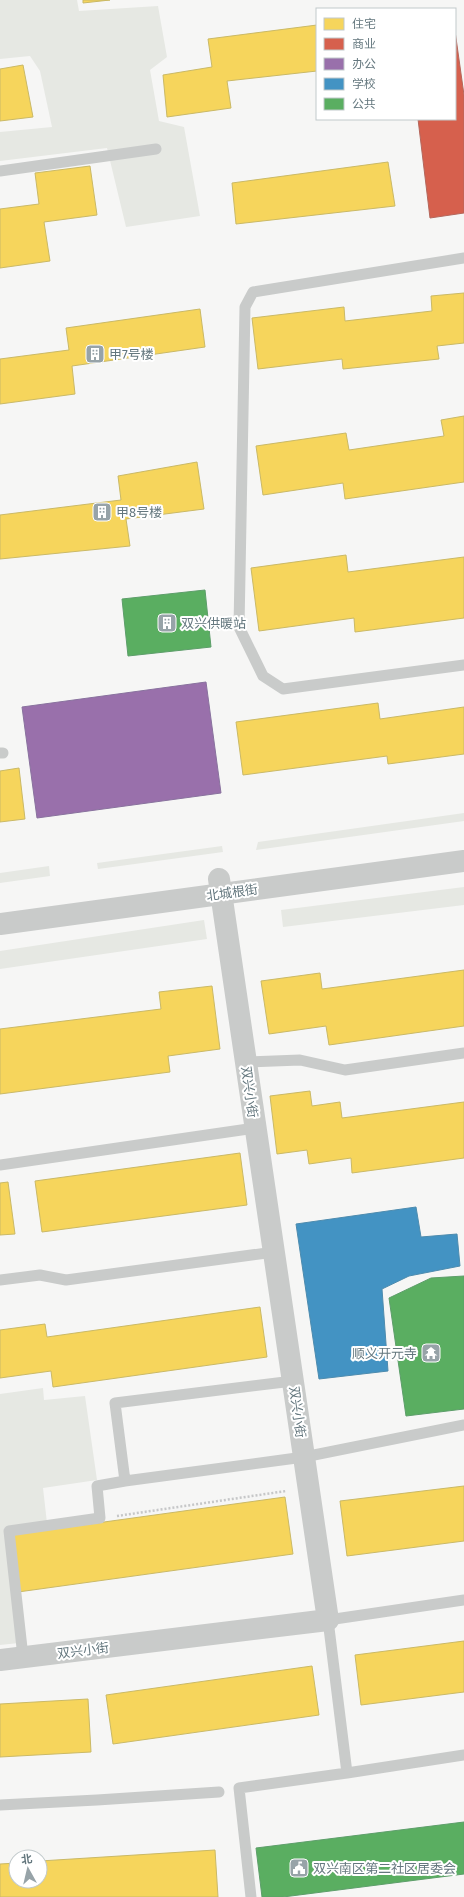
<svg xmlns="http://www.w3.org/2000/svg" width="464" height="1897" viewBox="0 0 464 1897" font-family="'Fira Sans','Noto Sans SC',sans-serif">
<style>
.green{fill:#e6e8e3}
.homes{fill:#f6d55c;stroke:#cab966}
.shops{fill:#d6604d;stroke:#b4675c}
.offices{fill:#9970ab;stroke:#89729e}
.schools{fill:#4393c3;stroke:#4d8bae}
.public{fill:#5aae61;stroke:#5d9e6a}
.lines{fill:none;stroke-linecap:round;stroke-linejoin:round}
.path{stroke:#c6c7c8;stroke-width:2.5;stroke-dasharray:2 2;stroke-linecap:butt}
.service{stroke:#c9cbca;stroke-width:11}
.minor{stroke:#c9cbca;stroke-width:22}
.tertiary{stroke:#c9cbca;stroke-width:22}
.labels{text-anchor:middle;stroke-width:4;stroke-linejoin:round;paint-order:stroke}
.poi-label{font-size:13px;fill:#64777e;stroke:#fff;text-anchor:start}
.street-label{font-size:13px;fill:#64777e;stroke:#fff}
</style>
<rect width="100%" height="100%" fill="#f6f6f5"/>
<path class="green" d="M0,0H77L79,11L158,6L167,57L150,70L159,121L184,127L200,216L126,227L107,148L0,161V132L52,127L40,71L30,56L0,59Z
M464,813V821L256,850L258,842Z
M222,846L223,852L98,869L97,863Z
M49,866L50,876L0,883V873Z
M464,887V905L283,927L281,910Z
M204,920L207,939L0,969V951Z
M43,1388L44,1400L85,1396L97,1480L43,1488L47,1523L4,1528L19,1643L0,1645V1394Z"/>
<path class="homes" d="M83,0H110L83,3Z
M317,25V71L227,81L231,108L167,117L163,75L212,67L208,39Z
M23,65L33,117L0,121V69Z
M388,162L395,206L236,224L232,183Z
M90,166L97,215L44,222L50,261L0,268V209L39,204L35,173Z
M464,293V343L437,346L439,359L343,369L342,359L258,369L252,318L344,307L345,321L432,311L431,296Z
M200,309L205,347L72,366L75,394L0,404V359L69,350L66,328Z
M464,416V482L345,499L343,483L263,495L256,446L346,433L349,450L444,436L441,420Z
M197,462L204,509L126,519L130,546L0,559V515L121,500L118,476Z
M346,555L348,572L464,557V618L355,632L354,618L259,631L251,568Z
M378,703L380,719L464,707V754L388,764L387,756L243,775L236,722Z
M19,768L25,819L0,822V771Z
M464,970V1026L329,1045L326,1026L269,1034L261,981L320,973L322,989Z
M212,986L220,1049L168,1056L170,1072L0,1094V1029L161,1009L159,992Z
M310,1091L312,1106L340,1102L342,1118L464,1102V1158L352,1173L351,1158L309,1164L307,1150L277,1154L270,1096Z
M240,1153L247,1205L42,1232L35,1181Z
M8,1182L15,1234L0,1235V1183Z
M260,1307L267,1357L53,1387L51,1371L0,1378V1330L45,1324L47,1337Z
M464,1486V1541L347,1556L340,1501Z
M285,1497L293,1554L18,1592L10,1535Z
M464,1641V1692L361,1705L355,1655Z
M312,1666L319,1715L113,1744L106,1695Z
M88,1699L91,1752L0,1757V1704Z
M215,1850L218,1897H0V1864L16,1863V1881H40V1861Z"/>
<path class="shops" d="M455,31L464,95V213L430,218L418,119H455Z"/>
<path class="offices" d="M206,682L221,793L37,818L22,707Z"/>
<path class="schools" d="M416,1207L421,1237L457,1234L460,1266L409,1276L382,1289L388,1371L319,1379L296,1224Z"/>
<path class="public" d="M205,590L211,647L128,656L122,599Z
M464,1276V1409L406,1416L389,1298L431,1278Z
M464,1822V1874L283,1897H262L256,1848Z"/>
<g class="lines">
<path class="path" d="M117,1516L286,1491"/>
<path class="service" d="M0,171L156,149
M464,258L253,292L245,307L239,627L263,676L283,689L464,665
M0,753H3
M246,1062L300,1060L345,1070L464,1053
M0,1165L255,1128
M0,1280L40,1275L66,1280L274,1252
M293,1381L115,1403L125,1481L304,1457L464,1425
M23,1657L9,1531L100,1518L97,1486L125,1481
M347,1773L464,1755
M0,1805L97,1800L219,1792
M251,1897L239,1788L347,1773L328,1620L464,1600"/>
<path class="minor" d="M0,1660L328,1620L219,879"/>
<path class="tertiary" d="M0,924L464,861"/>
</g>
<defs>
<symbol id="building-square" viewBox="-11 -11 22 22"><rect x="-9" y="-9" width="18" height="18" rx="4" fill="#97a3a8" stroke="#fff"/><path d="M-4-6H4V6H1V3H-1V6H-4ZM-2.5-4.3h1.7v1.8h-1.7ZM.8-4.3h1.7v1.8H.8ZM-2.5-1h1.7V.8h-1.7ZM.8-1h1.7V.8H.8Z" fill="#fff"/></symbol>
<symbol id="temple-square" viewBox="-11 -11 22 22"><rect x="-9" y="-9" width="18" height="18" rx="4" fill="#97a3a8" stroke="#fff"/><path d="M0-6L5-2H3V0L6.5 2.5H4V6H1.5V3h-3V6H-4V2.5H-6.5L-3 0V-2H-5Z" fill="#fff"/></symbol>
<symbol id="civic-square" viewBox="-11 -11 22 22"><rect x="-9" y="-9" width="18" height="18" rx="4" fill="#97a3a8" stroke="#fff"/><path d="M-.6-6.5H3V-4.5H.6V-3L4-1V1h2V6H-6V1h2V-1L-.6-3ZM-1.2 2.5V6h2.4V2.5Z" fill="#fff"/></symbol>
</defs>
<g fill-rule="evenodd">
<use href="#building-square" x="84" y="343" width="22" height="22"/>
<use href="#building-square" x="91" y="501" width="22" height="22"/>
<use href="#building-square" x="156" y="612" width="22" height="22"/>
<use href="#temple-square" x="420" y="1342" width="22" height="22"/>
<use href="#civic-square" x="288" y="1857" width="22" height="22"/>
</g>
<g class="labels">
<g class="poi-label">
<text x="109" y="359">甲7号楼</text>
<text x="116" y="517">甲8号楼</text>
<text x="181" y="628">双兴供暖站</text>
<text x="417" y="1358" text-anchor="end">顺义开元寺</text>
<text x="313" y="1873">双兴南区第二社区居委会</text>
</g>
<g class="street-label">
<text transform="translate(232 892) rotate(-8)" y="5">北城根街</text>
<text transform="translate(250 1092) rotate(82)" y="5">双兴小街</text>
<text transform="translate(298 1412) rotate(82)" y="5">双兴小街</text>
<text transform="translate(83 1650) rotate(-7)" y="5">双兴小街</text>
</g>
</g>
<rect x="316" y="8" width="140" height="112" fill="#ffffff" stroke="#c1c9cb"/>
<rect x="324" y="18" width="20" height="12" fill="#f6d55c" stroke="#c1c9cb"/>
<text x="352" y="28" font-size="12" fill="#64777e">住宅</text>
<rect x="324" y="38" width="20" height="12" fill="#d6604d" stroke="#c1c9cb"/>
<text x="352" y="48" font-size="12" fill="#64777e">商业</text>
<rect x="324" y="58" width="20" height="12" fill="#9970ab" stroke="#c1c9cb"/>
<text x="352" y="68" font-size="12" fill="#64777e">办公</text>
<rect x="324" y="78" width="20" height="12" fill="#4393c3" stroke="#c1c9cb"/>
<text x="352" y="88" font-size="12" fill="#64777e">学校</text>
<rect x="324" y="98" width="20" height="12" fill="#5aae61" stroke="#c1c9cb"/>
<text x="352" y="108" font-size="12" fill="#64777e">公共</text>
<g transform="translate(28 1869) rotate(352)"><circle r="19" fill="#ffffff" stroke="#c1c9cb"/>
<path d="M0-3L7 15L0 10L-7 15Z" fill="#97a3a8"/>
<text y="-6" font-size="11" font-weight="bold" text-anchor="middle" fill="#64777e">北</text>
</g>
</svg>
